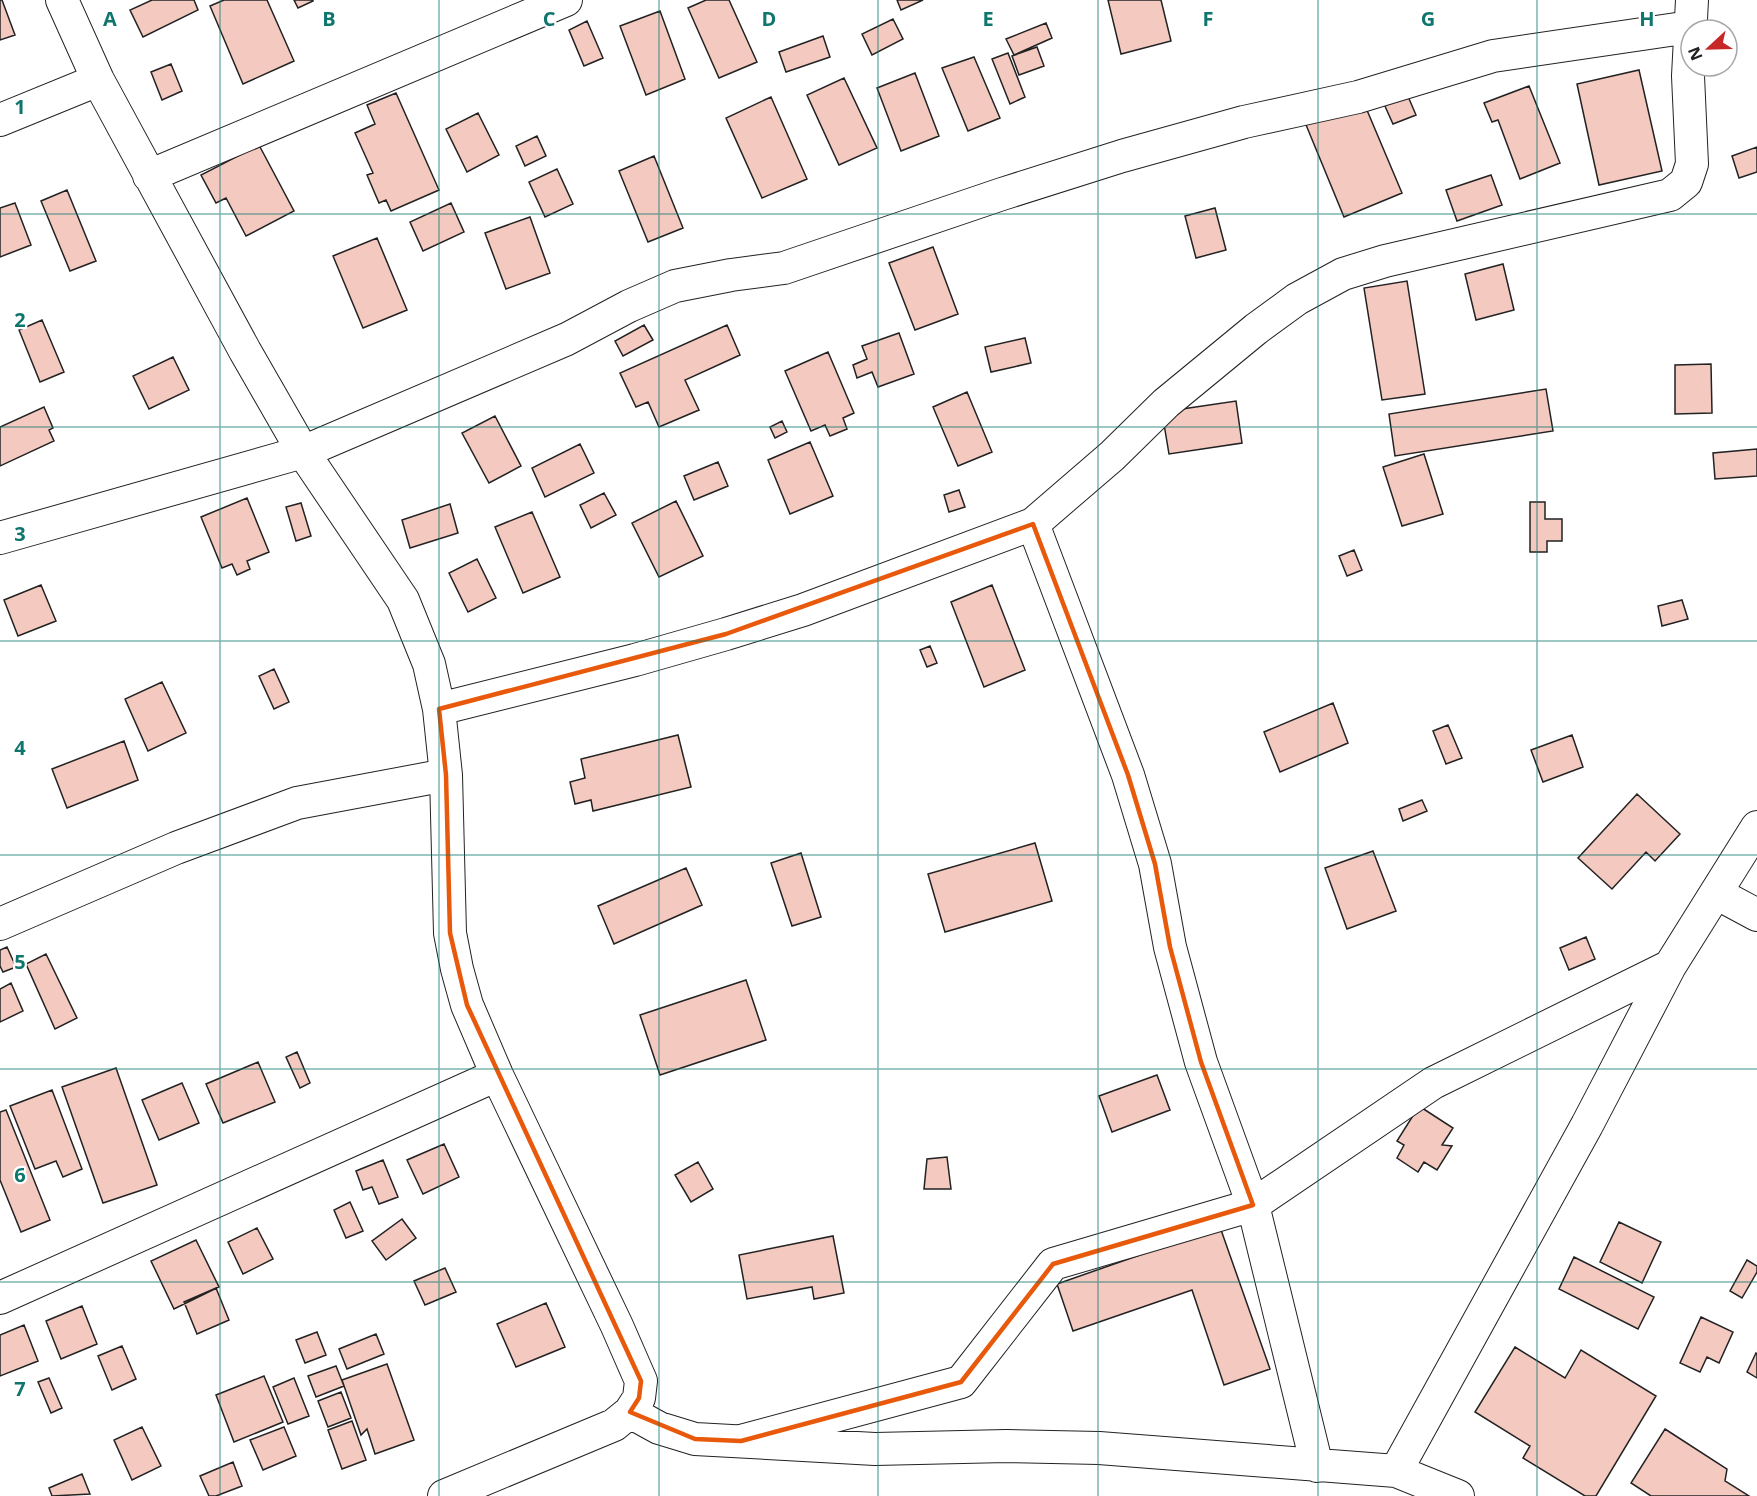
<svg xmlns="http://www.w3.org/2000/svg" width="1757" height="1496" viewBox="0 0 1757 1496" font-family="'Open Sans',sans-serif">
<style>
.building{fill:#f3c9c0;stroke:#222;stroke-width:1.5}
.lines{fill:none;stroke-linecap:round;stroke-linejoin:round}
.street-casing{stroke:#222;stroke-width:34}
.street{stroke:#fff;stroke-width:32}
.marked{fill:none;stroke:#e8590c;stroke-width:4.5;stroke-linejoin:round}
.grid{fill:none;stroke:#0f766e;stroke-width:1.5;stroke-opacity:0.55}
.grid-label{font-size:20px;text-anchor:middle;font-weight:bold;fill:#0f766e;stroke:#fff;stroke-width:4.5;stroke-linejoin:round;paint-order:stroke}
</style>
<rect width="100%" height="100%" fill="#fff"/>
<path class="building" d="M0,0H2L15,35L0,40Z
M152,0H194L198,10L143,37L130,10Z
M224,0H267L294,61L243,84L210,6Z
M294,0H313V1L298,8Z
M706,0H729L757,62L719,78L688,8Z
M897,0H923L901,10Z
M1108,0H1161L1171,41L1121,54Z
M660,11L685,79L646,95L620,26Z
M893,19L903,39L872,55L862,34Z
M587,21L603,58L584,66L569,30Z
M1046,23L1052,38L1014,55L1006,39Z
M823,36L830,57L786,72L779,52Z
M1037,47L1044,66L1019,75L1012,56Z
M1008,53L1025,97L1010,104L992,59Z
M974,57L1000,118L968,131L942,68Z
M171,64L182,91L162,100L151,72Z
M1639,70L1662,171L1599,185L1577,84Z
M915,73L939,136L901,151L877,88Z
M844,78L877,148L839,165L807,95Z
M1529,86L1560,163L1520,179L1498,120L1492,122L1484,103Z
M396,93L439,190L391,211L386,200L379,203L367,175L373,173L355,133L375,124L367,105Z
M1407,94L1416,115L1393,124L1384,104Z
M1361,96L1402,193L1344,217L1304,120Z
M771,97L807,179L762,198L726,118Z
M478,113L499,155L467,172L446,129Z
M537,136L546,156L525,166L516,146Z
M259,145L294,211L246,236L226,198L216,203L201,175Z
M1757,147V172L1739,178L1732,156Z
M654,156L683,228L648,242L619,171Z
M557,169L573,204L545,217L529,182Z
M1491,175L1502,205L1457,221L1446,190Z
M67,190L96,261L70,271L41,201Z
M15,203L31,245L0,257V208Z
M451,203L464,232L423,251L410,222Z
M1215,208L1226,250L1196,258L1185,216Z
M530,217L550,273L506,289L485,233Z
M377,238L407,310L363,328L333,256Z
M933,247L958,314L915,330L889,263Z
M1503,264L1514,310L1476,320L1465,274Z
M1407,281L1425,394L1382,400L1364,288Z
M42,320L64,372L40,382L19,330Z
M644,325L653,340L623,356L615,341Z
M727,325L740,355L685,380L699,410L659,427L648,402L636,407L620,373Z
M899,333L914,374L878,387L872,372L857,378L853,365L867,359L862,346Z
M1025,338L1031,363L991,372L985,347Z
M828,352L854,413L843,418L847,429L830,436L825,425L811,431L785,371Z
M173,357L189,390L149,409L133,376Z
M1711,364L1712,413L1675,414V365Z
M1546,389L1553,431L1395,456L1389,414Z
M967,392L992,452L958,466L933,407Z
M1236,401L1242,443L1169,454L1162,412Z
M44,407L53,428L49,430L54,441L0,466V427Z
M495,416L521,466L489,483L462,433Z
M782,421L787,432L775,438L770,427Z
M810,442L833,496L790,514L768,460Z
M580,444L594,473L545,497L532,468Z
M1757,449V476L1715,479L1713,453Z
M1424,454L1443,514L1402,526L1383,467Z
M718,462L728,486L694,500L684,476Z
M959,490L965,507L949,512L944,495Z
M604,493L616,515L591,528L580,505Z
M247,498L269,552L247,561L250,569L237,575L232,564L222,568L201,517Z
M676,501L703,556L659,577L632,523Z
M1530,502H1545V519H1562V541H1547V552H1530Z
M301,503L311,536L296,541L286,507Z
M450,504L458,533L410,548L402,520Z
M532,512L560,577L523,593L495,527Z
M1354,550L1362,570L1347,576L1339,556Z
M477,559L496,598L468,612L449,573Z
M41,585L56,621L18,636L4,600Z
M992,585L1025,670L984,687L951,602Z
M1682,600L1688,619L1662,626L1658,606Z
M930,646L937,663L927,667L920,650Z
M274,669L289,702L274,709L259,676Z
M162,682L186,733L148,751L125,699Z
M1333,703L1348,743L1280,772L1264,732Z
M1448,725L1462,758L1446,764L1433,731Z
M678,735L691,787L593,811L591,800L575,804L570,782L585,778L581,759Z
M1572,735L1583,767L1543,782L1531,750Z
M124,741L138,780L67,808L52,769Z
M1637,794L1680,834L1655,861L1646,852L1612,889L1578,858Z
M1422,800L1427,811L1403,821L1399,809Z
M1035,843L1052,901L945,932L928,874Z
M1373,851L1396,911L1347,929L1325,868Z
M801,853L821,917L792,926L771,863Z
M686,868L702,905L614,944L598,906Z
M1586,937L1595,959L1569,970L1560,948Z
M7,947L16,967L3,972L0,966V950Z
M46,954L77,1018L55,1029L26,964Z
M746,980L766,1040L660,1075L640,1015Z
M11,983L23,1011L0,1022V989Z
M297,1052L310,1083L300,1088L286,1057Z
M258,1062L275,1102L223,1123L206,1084Z
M116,1068L157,1185L103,1203L62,1087Z
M1157,1075L1170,1110L1112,1132L1099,1096Z
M182,1083L199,1123L159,1140L142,1100Z
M52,1090L82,1169L63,1177L56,1161L35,1169L10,1106Z
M1419,1106L1453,1128L1442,1145L1452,1146L1437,1170L1424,1162L1418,1172L1397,1158L1404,1145L1397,1141Z
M6,1110L50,1220L21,1232L0,1180V1112Z
M444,1144L459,1177L423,1194L407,1160Z
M947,1157L951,1189H924L927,1159Z
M383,1160L398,1197L379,1204L372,1187L363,1190L356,1171Z
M698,1162L713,1189L691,1202L675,1175Z
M350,1202L363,1231L346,1238L334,1210Z
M402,1219L416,1238L386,1260L372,1241Z
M1619,1222L1661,1242L1642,1283L1600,1262Z
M1220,1227L1270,1369L1224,1385L1192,1290L1073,1331L1057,1284Z
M257,1228L273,1259L243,1274L228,1242Z
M833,1236L844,1293L814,1299L812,1287L747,1299L739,1255Z
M196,1240L219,1287L174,1309L151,1261Z
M1574,1257L1654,1297L1638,1329L1559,1289Z
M1747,1260L1757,1266V1272L1742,1298L1730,1291Z
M445,1268L456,1292L425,1305L414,1281Z
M216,1288L229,1320L197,1334L184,1302Z
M546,1303L565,1347L516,1367L497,1324Z
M82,1306L97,1344L61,1359L46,1321Z
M1701,1317L1733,1332L1719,1363L1707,1357L1700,1372L1680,1363Z
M24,1325L38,1361L0,1376V1335Z
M317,1332L326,1355L305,1363L296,1340Z
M376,1334L384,1354L347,1369L339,1349Z
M122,1346L136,1379L112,1390L98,1356Z
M1515,1347L1565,1378L1581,1350L1656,1396L1596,1496H1585L1523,1458L1530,1446L1475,1412Z
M1756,1353L1757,1354V1378L1747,1372Z
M387,1364L414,1440L375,1454L367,1429L361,1435L342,1380Z
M336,1366L344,1386L316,1397L308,1376Z
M264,1376L283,1422L234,1442L216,1395Z
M49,1378L62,1408L51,1413L38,1382Z
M294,1378L309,1416L288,1424L273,1387Z
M341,1392L351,1418L328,1427L318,1401Z
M352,1421L366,1460L342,1469L328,1430Z
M142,1427L161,1466L132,1480L114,1440Z
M284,1427L296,1456L263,1470L250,1440Z
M1665,1429L1727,1469L1725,1481L1749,1496H1651L1631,1483Z
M233,1462L242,1486L216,1496H209L200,1476Z
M82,1474L90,1494L52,1496L49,1488Z"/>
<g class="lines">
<defs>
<path id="street" d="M62,0L98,80L245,351L303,452L403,600L429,664L439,709L446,775L450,933L457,969L467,1005L497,1075L617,1326L641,1381L639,1398L630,1412L614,1425L444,1496
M0,120L98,80
M149,176L566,0
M1033,524L1128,775L1155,864L1170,947L1201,1062L1253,1205L1317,1466
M0,538L303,452L567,339L629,306L675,286L731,275L784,268L1002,194L1122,156L1244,122L1358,97L1493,56L1690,27
M439,709L635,660L726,634L803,610L1033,524L1112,456L1166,403L1256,329L1297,299L1343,274L1385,261L1670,195L1686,182L1692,164L1688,76L1692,0
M1716,893L1757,915
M0,924L176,848L297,803L446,775
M0,1298L497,1075
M630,1412L659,1428L695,1439L875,1449L1006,1446L1099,1448L1396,1471L1458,1496
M741,1441L961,1382L1053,1264L1253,1205L1433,1083L1670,966
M1396,1471L1587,1125L1670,966L1757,827"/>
</defs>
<use href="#street" class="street-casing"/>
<use href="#street" class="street"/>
</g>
<path class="marked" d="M1033,524L1128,775L1155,864L1170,947L1201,1062L1253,1205L1053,1264L961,1382L741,1441L695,1439L630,1412L639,1398L641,1381L467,1005L450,933L446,775L439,709L726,634Z"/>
<path class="grid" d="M220,0V1496M439,0V1496M659,0V1496M878,0V1496M1098,0V1496M1318,0V1496M1537,0V1496M0,214H1757M0,427H1757M0,641H1757M0,855H1757M0,1069H1757M0,1282H1757"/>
<g class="grid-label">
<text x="110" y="26">A</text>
<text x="329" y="26">B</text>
<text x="549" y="26">C</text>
<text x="769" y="26">D</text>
<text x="988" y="26">E</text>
<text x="1208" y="26">F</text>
<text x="1428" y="26">G</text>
<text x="1647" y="26">H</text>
<text x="20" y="114">1</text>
<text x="20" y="327">2</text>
<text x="20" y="541">3</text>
<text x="20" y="755">4</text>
<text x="20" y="969">5</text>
<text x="20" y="1182">6</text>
<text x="20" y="1396">7</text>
</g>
<g transform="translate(1709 48) rotate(248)"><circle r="28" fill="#ffffff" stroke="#a7a7a7" stroke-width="1.5"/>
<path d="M0-4.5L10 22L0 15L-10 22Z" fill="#c62828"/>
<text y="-9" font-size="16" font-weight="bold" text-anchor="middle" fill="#222222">N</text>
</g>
</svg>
